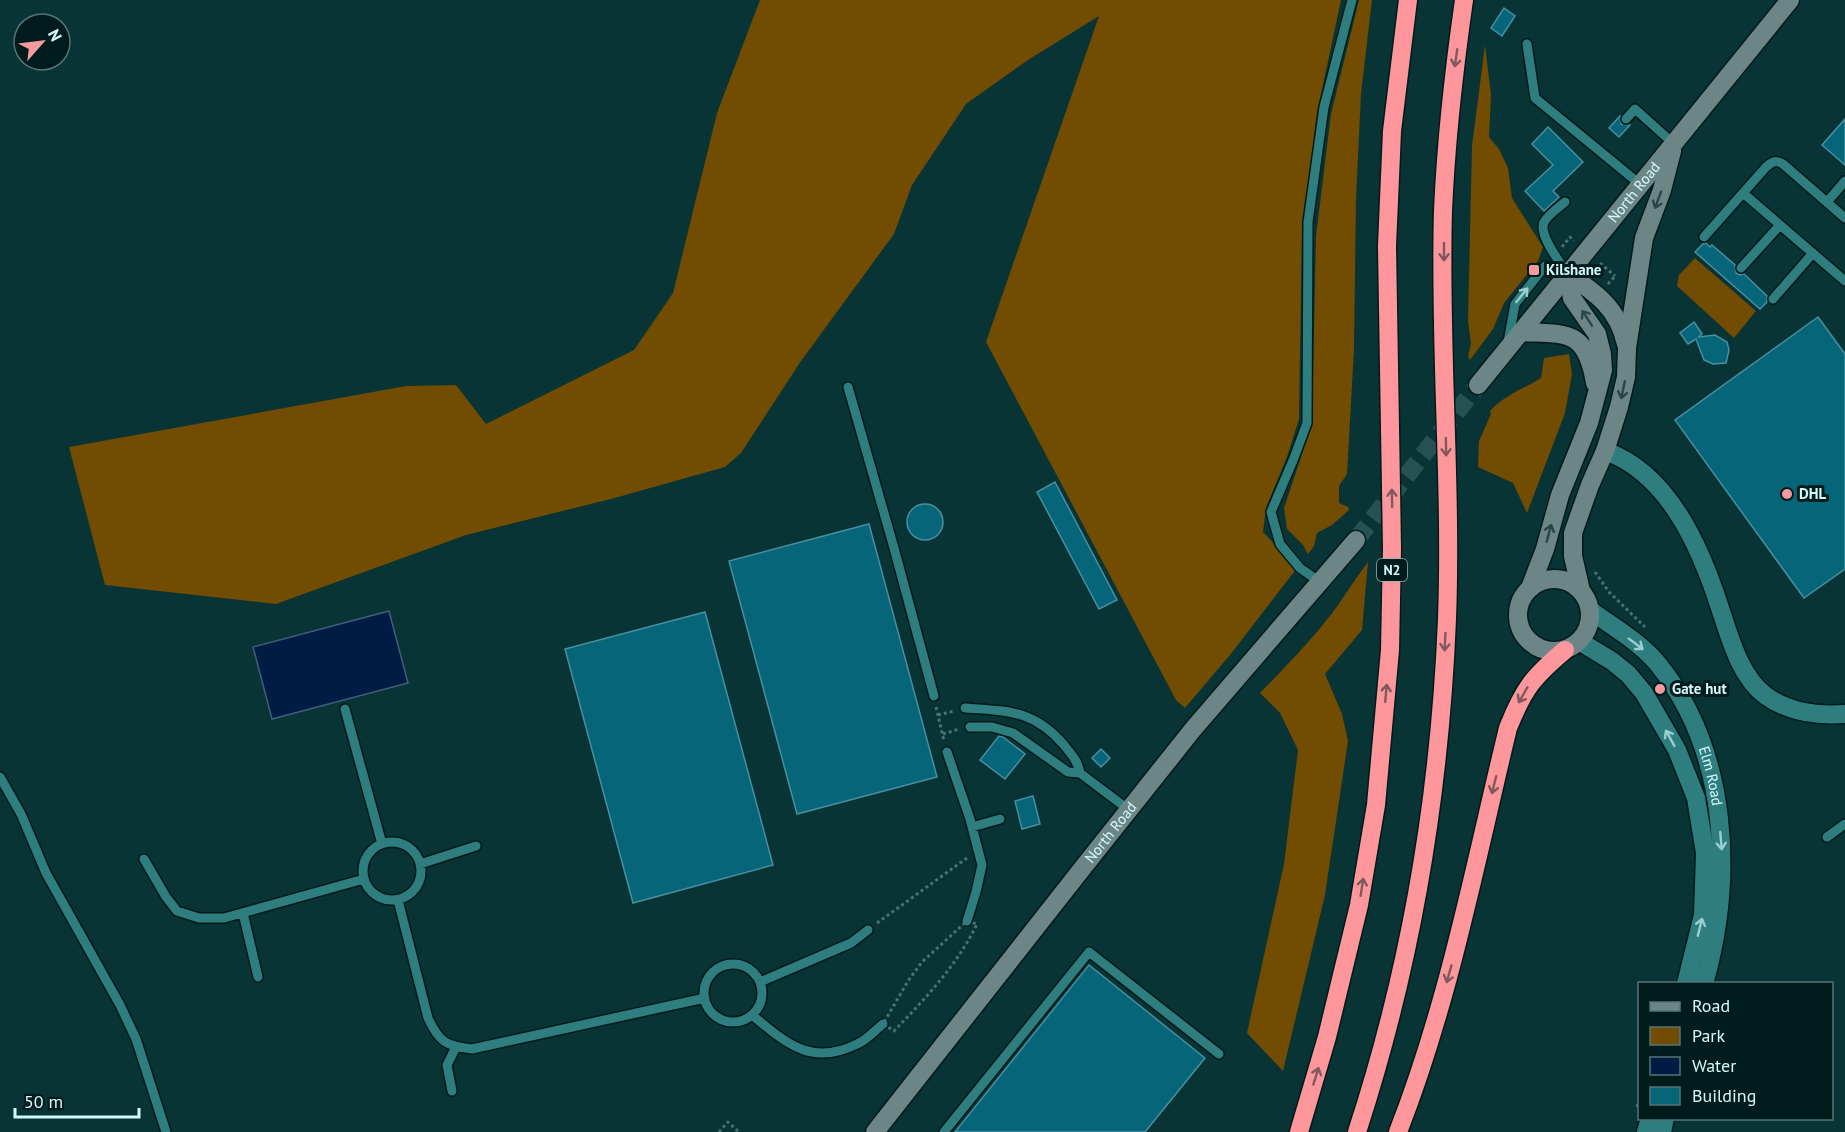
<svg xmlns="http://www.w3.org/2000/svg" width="1845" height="1132" viewBox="0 0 1845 1132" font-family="'PT Sans',sans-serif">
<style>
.green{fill:#714c01}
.water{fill:#011c44;stroke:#405e7b;stroke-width:1.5}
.building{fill:#066578;stroke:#488fa1;stroke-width:1.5}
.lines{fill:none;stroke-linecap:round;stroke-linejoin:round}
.secondary-tunnel{stroke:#275253;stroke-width:18;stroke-dasharray:18 9;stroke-linecap:butt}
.lane-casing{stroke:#021a1a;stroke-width:12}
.street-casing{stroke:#021a1a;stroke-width:21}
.secondary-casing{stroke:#021a1a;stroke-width:21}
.highway-casing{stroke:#021a1a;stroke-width:21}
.path{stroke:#487273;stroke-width:3;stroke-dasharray:3 3;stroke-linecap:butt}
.lane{stroke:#2e7e80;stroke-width:9}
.street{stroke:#2e7e80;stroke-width:18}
.secondary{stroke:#6c8688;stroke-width:18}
.highway{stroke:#fe979c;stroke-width:18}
.oneway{stroke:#7f595c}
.oneway2{stroke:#2b4647}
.oneway3{stroke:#9acecf}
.poi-dot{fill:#f59b9e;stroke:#001b1c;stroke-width:2}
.labels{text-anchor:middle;stroke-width:6;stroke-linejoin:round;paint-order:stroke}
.shield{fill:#001b1c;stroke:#94b6b7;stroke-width:1.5}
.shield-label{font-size:14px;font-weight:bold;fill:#d4f9fa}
.street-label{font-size:15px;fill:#d4f9fa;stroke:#001b1c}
.poi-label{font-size:15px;font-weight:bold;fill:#d4f9fa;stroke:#001b1c;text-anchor:start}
</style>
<rect width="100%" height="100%" fill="#083435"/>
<path class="green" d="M760,0H1341L1317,113L1302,237L1299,419L1287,457L1266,508L1263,532L1297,568L1230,655L1185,708L1176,700L986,342L1099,16L1028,60L966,104L912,185L894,234L801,361L741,453L725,467L611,499L466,535L276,604L105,585L69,447L406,386L456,385L486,424L634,350L673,293L717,113Z
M1359,0H1372L1361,94L1356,199L1354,349L1347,474L1339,486V503L1348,507L1349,510L1332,525L1317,533L1314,546L1308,554L1303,545L1287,529L1284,508L1312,424L1316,236L1331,114Z
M1485,45L1491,95L1489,137L1499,149L1508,168L1512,198L1543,247L1538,261L1504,303L1493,329L1470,360L1468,356L1471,344L1468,321L1472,146Z
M1695,258L1756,311L1734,338L1677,286L1679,275Z
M1569,354L1572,374L1565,413L1527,513L1513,483L1478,467L1479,441L1491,414L1490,411C1505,395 1523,389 1541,378L1544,358Z
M1368,562L1362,630L1325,674L1342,714L1348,741L1325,895L1283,1071L1247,1033L1284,864L1298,750L1280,713L1260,693C1287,665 1315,637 1338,605C1348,591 1357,576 1368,562Z"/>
<path class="water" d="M389,611L408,683L272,719L253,647Z"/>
<path class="building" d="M1504,8L1515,16L1502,36L1491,28Z
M1620,116L1621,124L1630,125L1619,137L1609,128Z
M1845,119V165L1822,145Z
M1548,127L1583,162L1553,191L1559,197L1544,211L1525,191L1553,165L1532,144Z
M1706,243L1710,247L1712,245L1735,265L1736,273L1740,275L1744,274L1767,296V302L1760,309L1695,252L1703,244Z
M1818,317L1845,354V569L1804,598L1675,420Z
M1694,322L1702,334L1699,337L1715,335L1727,342L1729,350L1726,363L1713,364L1704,360L1696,339L1688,344L1680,333Z
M1055,482L1117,600L1099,609L1037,492Z
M907 522a18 18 0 1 1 36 0a18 18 0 1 1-36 0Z
M869,524L937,777L797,814L729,561Z
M705,612L773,865L633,903L565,649Z
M999,736L1003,737L1025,754L1005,779L980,760Z
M1101,749L1110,758L1101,767L1092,758Z
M1033,796L1040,824L1022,829L1015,801Z
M1089,965L1205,1058L1145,1132H955Z"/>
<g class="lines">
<path class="secondary-tunnel" d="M1356,540L1478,385"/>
<defs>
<path id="lane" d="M1527,44L1535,98L1641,185
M1626,119L1635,109L1674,144
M1743,193L1845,281
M1565,202C1559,207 1548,215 1544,222C1538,235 1561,264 1568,274
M1827,202L1845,181
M1704,237L1766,167C1773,161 1776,160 1783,164L1845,218
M1741,268L1780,225
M1773,299L1813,253
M1508,342L1515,304L1545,266L1568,274
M848,387L894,548L934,696
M1320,582L1300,568L1280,544L1271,512L1294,458L1307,423L1308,222L1324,107L1352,0
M965,708C1008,711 1034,710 1064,745C1071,754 1078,761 1080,773
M345,709L382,844
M970,727H992L1013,733L1068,772L1080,773L1129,810
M947,752L970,819L982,865L976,892L967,921
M0,777L21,814L46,873L120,1005L136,1039L166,1132
M972,827L1000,819
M1827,837L1845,824
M363 871a29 29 0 1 1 58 0a29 29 0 1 1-58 0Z
M144,859L166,897L177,911L199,918H224L364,879
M420,864L476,846
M398,900L428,1018C439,1042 446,1046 472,1049L705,998
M243,913L258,977
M704 993a29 29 0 1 1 58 0a29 29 0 1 1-58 0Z
M760,982L851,943L868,930
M752,1015C786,1043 811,1067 857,1044C867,1040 875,1030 883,1024
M452,1091L447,1065L456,1047
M944,1132L1089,952L1219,1054"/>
<g id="street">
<path d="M1605,451C1669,473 1701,549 1720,608C1730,638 1740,677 1766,696C1790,713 1817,716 1845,714"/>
<path id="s1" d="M1590,610C1613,627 1640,642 1658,664C1729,752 1734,879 1704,984"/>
<path d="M1579,641L1612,661L1628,674L1644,693L1677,750L1696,798L1705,853L1703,915L1686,984"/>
<path d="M1646,1132L1650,1118"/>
<path d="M1662,1132L1665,1118"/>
</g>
<g id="secondary">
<path d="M1568,274C1596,293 1618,308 1626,344"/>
<path d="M1521,332C1567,334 1586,329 1595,383"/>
<path id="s2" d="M1478,385L1790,0"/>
<circle cx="1554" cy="615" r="36"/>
<path d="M1530,588L1545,549L1560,495L1589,423L1603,370L1602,354L1597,334L1572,298L1568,274"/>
<path d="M1581,591L1573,556V533L1590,485L1605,451L1619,407L1626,377L1627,348L1644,238L1662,190L1672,151"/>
<path id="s3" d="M875,1132L1085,865L1194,728L1356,540"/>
</g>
<path id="highway" d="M1299,1132L1327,1037L1359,905L1376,805L1390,650L1392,549L1387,246L1392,131L1408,0
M1357,1132C1411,967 1440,792 1447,619C1452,483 1439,347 1443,211C1446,140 1454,70 1464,0
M1398,1132C1449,1002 1475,864 1508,728C1524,688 1533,677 1565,650"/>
</defs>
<use href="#lane" class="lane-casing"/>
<use href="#street" class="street-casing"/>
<use href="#secondary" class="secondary-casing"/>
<use href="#highway" class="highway-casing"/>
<path class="path" d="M1562,247L1570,237L1574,241
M1600,263L1615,276
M1608,284L1615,276
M1595,572L1609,592L1645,627
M936,707L944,741
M938,715L954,711
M943,734L959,729
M967,921L977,924C958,964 925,999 894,1031L883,1024L908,981L922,962Z
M877,923L967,858
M1637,1107L1640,1098
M719,1132L728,1122L739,1132"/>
<use href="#lane" class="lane"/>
<use href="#street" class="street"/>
<use href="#secondary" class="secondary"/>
<use href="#highway" class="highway"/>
</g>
<defs><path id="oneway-shaft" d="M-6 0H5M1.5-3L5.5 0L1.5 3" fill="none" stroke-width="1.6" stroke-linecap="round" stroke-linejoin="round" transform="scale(1.5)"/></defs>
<g class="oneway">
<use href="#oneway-shaft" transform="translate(1456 58) rotate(98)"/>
<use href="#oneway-shaft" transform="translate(1444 252) rotate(90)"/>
<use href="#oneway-shaft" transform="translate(1446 447) rotate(89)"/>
<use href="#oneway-shaft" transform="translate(1392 498) rotate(-91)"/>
<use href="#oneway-shaft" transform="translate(1445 642) rotate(93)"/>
<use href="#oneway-shaft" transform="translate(1386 693) rotate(-85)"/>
<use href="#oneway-shaft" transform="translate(1523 695) rotate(120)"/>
<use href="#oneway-shaft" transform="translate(1494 785) rotate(104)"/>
<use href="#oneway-shaft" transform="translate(1362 887) rotate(-81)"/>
<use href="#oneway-shaft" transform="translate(1449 974) rotate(106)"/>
<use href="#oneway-shaft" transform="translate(1316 1076) rotate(-73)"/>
</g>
<g class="oneway2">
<use href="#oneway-shaft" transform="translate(1658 200) rotate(110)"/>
<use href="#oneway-shaft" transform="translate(1587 318) rotate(-123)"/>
<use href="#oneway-shaft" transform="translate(1623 390) rotate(102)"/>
<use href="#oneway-shaft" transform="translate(1549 533) rotate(-75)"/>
</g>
<g class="oneway3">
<use href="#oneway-shaft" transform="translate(1522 295) rotate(-51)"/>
<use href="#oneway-shaft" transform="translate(1636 644) rotate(37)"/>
<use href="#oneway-shaft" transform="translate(1670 738) rotate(-119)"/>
<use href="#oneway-shaft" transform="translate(1721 841) rotate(85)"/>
<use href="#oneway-shaft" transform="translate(1700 927) rotate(-76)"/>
</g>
<g class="poi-dot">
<rect x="1528" y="264" width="12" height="12" rx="3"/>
<circle cx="1787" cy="494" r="6"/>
<circle cx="1660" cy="689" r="6"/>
</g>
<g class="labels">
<rect class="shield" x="1377" y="559" width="30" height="22" rx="4.5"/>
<g class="shield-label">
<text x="1392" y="575">N2</text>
</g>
<g class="street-label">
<text dy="5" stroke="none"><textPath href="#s2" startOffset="248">North Road</textPath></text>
<text dy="5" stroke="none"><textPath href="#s1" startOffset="212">Elm Road</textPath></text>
<text dy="5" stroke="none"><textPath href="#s3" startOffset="381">North Road</textPath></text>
</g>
<g class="poi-label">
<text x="1546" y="275">Kilshane</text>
<text x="1799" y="499">DHL</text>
<text x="1672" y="694">Gate hut</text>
</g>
</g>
<rect x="1638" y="982" width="195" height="138" fill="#001b1c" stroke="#557475" stroke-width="1.5"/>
<rect x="1650" y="1002" width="30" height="9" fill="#6c8688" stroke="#557475" stroke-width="1.5"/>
<text x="1692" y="1012" font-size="18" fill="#d4f9fa">Road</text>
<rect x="1650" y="1027" width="30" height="18" fill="#714c01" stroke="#557475" stroke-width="1.5"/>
<text x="1692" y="1042" font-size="18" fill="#d4f9fa">Park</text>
<rect x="1650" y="1057" width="30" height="18" fill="#011c44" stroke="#557475" stroke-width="1.5"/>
<text x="1692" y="1072" font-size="18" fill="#d4f9fa">Water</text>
<rect x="1650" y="1087" width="30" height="18" fill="#066578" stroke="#557475" stroke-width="1.5"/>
<text x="1692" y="1102" font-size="18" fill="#d4f9fa">Building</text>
<g transform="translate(42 42) rotate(62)"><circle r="28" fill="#001b1c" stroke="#557475" stroke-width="1.5"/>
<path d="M0-4.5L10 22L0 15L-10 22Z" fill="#f59b9e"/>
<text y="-9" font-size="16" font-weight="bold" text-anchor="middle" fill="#d4f9fa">N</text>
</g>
<path d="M15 1108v9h124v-9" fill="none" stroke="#d4f9fa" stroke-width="3"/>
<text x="24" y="1108" font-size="18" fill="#d4f9fa" stroke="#001b1c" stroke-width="4.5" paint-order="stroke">50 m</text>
</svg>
